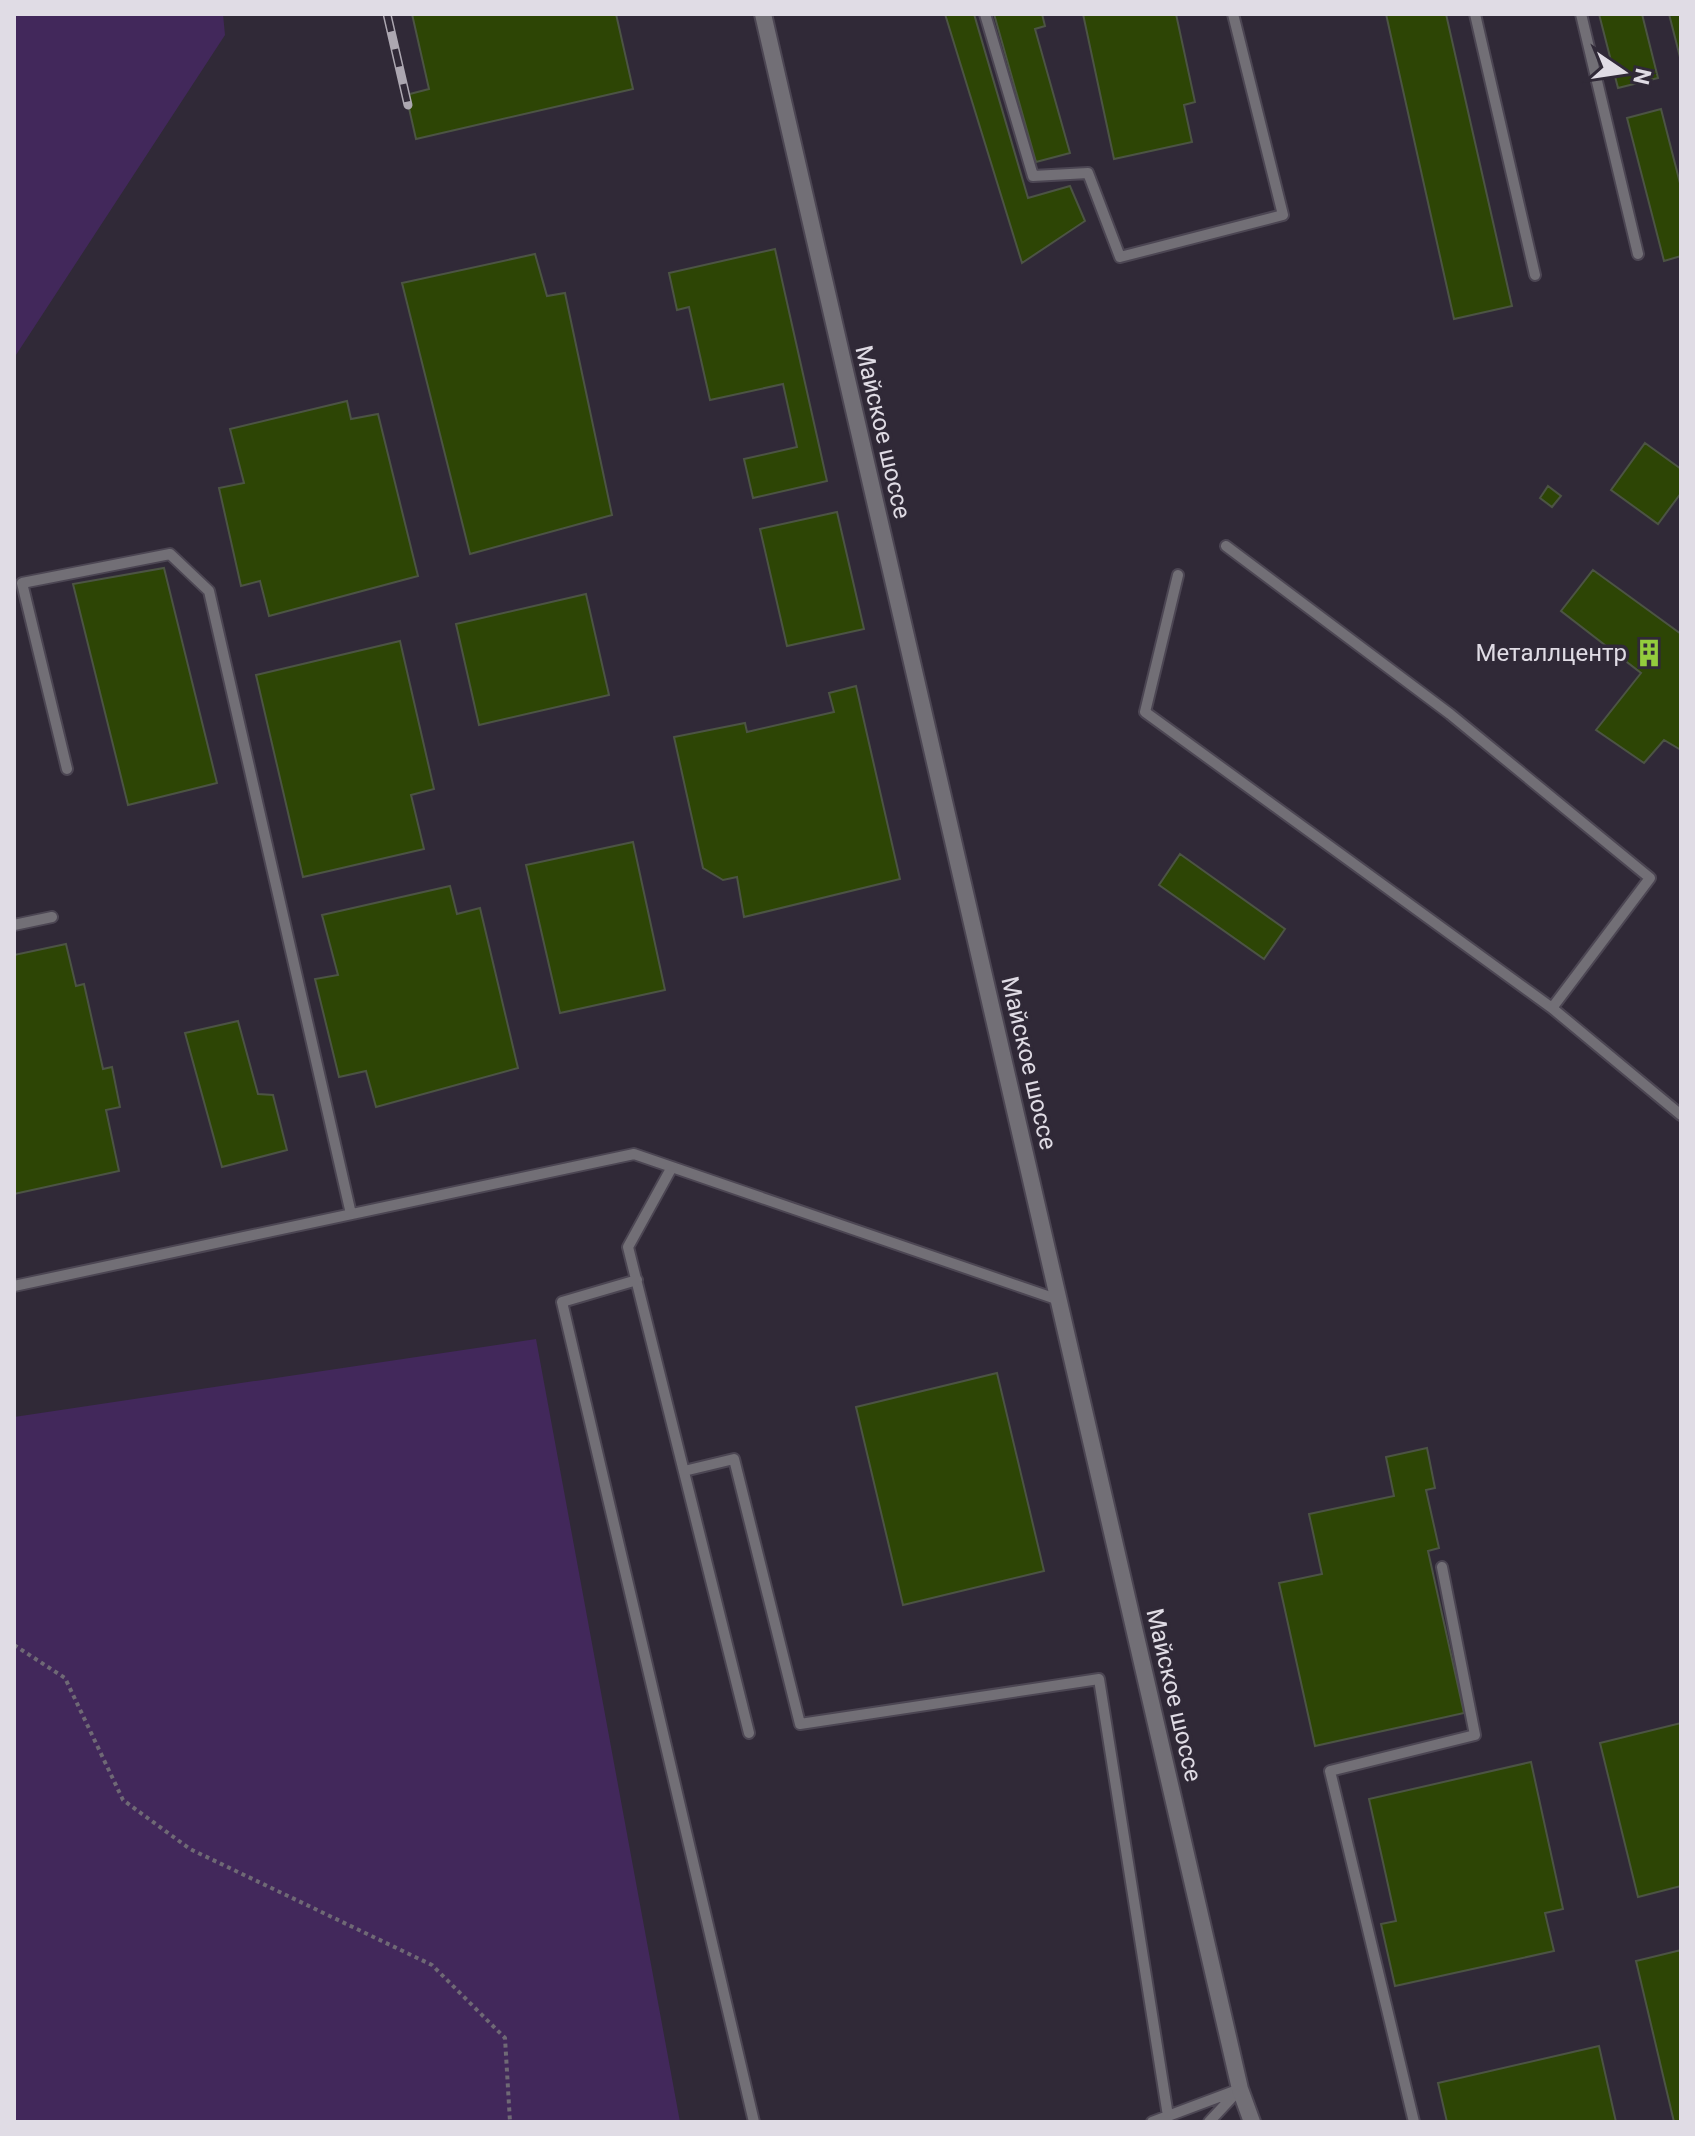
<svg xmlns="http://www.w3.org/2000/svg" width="1695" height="2136" viewBox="0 0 1695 2136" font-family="Roboto,sans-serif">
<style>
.green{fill:#42285b}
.building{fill:#2d4505;stroke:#4c5444;stroke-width:2}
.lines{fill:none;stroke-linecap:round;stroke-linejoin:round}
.service-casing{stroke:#4c4653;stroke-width:14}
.minor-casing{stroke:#4c4653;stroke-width:20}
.path{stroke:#6f6975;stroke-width:4;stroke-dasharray:4 4;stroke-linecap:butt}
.service{stroke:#726f76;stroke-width:10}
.minor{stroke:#726f76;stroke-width:16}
.rail-casing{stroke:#aca7b1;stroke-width:9}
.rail{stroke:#302937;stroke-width:6;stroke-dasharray:18;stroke-linecap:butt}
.labels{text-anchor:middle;stroke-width:7;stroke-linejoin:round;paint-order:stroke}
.street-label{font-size:24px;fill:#e0dce5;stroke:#302937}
.poi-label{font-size:24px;fill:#e0dce5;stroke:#302937;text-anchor:end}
</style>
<rect width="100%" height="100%" fill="#302937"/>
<path class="green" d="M14,14H223L225,35L14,358Z
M536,1339L680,2122H14V1417Z"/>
<path class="building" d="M412,14H616L633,89L416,139L406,95L429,89Z
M945,14H974L1028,198L1070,186L1085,221L1022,263Z
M994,14H1042L1045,26L1035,29L1070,153L1036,162Z
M1083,14H1176L1195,102L1184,105L1192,142L1114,159Z
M1386,14H1446L1512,306L1454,319Z
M1599,14H1642L1658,78L1618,88Z
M1669,14H1681V61Z
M1661,109L1681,187V256L1664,261L1627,118Z
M775,249L827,481L753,498L744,459L797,447L783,384L710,400L689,307L677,310L669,273Z
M535,254L547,296L565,293L612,515L470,554L402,283Z
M347,401L351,419L378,414L418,576L269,616L260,581L241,586L219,488L244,483L230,429Z
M1645,443L1681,469V493L1658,524L1611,490Z
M1548,486L1561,496L1552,507L1540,498Z
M837,512L864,629L787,646L760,529Z
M164,568L217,783L128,805L73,584Z
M1593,570L1681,634V750L1664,740L1644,763L1596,730L1641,673L1561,611Z
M586,594L609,695L479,725L456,624Z
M400,641L434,789L411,795L424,849L303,877L256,675Z
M856,686L900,879L744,917L737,877L723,880L703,868L674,737L745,723L747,732L834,712L829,693Z
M633,842L665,990L560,1013L526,865Z
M1180,854L1285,929L1264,959L1159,885Z
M450,886L457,914L480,908L518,1068L376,1107L366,1071L339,1077L315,979L338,975L322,915Z
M66,944L76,986L84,984L103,1069L112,1067L120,1107L106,1110L119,1171L14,1194V955Z
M238,1021L258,1094L273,1095L287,1150L222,1167L185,1033Z
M997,1373L1044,1571L903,1605L856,1407Z
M1427,1448L1435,1488L1426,1490L1439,1548L1428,1551L1464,1713L1315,1746L1279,1583L1322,1574L1309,1514L1394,1496L1386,1457Z
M1681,1723V1886L1638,1897L1600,1743Z
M1531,1762L1563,1909L1545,1913L1554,1951L1395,1986L1381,1924L1396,1921L1369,1799Z
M1681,1950V2122H1674L1636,1961Z
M1599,2046L1616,2122H1447L1438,2083Z"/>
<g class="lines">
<defs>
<path id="service" d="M985,14L1033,176L1088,173L1120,257L1283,215L1233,14
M1475,14L1535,275
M1581,14L1638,254
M1226,546L1450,714L1650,878L1552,1008
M1178,575L1145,712L1552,1008L1681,1115
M67,769L22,583L170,554L209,591L351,1214
M14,925L52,917
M672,1167L628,1247L749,1733
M637,1280L562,1302L754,2122
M14,1286L634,1154L1059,1300
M684,1471L734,1459L800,1724L1099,1679L1168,2116
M1152,2122L1240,2089
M1209,2122L1236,2093
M1414,2122L1330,1771L1475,1735L1442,1567"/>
<path id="minor" d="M763,14L1240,2089L1252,2122"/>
</defs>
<use href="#service" class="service-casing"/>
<use href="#minor" class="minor-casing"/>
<path class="path" d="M14,1645L65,1678L123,1800L190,1849L432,1965L505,2038L510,2122"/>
<use href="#service" class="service"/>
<use href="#minor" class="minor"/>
<defs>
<path id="rail" d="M387,14L408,105"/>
</defs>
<use href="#rail" class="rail-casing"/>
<use href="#rail" class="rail"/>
</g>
<defs>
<symbol id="building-bare" viewBox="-9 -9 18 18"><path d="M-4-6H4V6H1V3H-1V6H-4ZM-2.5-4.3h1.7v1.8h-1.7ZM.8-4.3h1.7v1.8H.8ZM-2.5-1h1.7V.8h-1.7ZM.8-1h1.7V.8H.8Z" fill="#93cc3d" stroke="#302937" stroke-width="2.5" paint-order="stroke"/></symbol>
</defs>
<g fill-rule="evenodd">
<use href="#building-bare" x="1629" y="633" width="40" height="40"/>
</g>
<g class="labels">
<g class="street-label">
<text transform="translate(883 432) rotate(77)" y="8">Майское шоссе</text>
<text transform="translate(1029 1063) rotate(77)" y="8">Майское шоссе</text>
<text transform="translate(1174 1695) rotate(77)" y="8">Майское шоссе</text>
</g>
<g class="poi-label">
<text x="1627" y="661">Металлцентр</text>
</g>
</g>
<rect width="1695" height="2136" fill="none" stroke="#e0dce5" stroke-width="32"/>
<g transform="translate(1623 72) rotate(103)" stroke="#302937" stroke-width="6" paint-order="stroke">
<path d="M0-6L14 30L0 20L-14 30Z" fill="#e0dce5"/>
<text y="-12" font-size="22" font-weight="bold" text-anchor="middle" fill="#e0dce5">N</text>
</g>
</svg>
